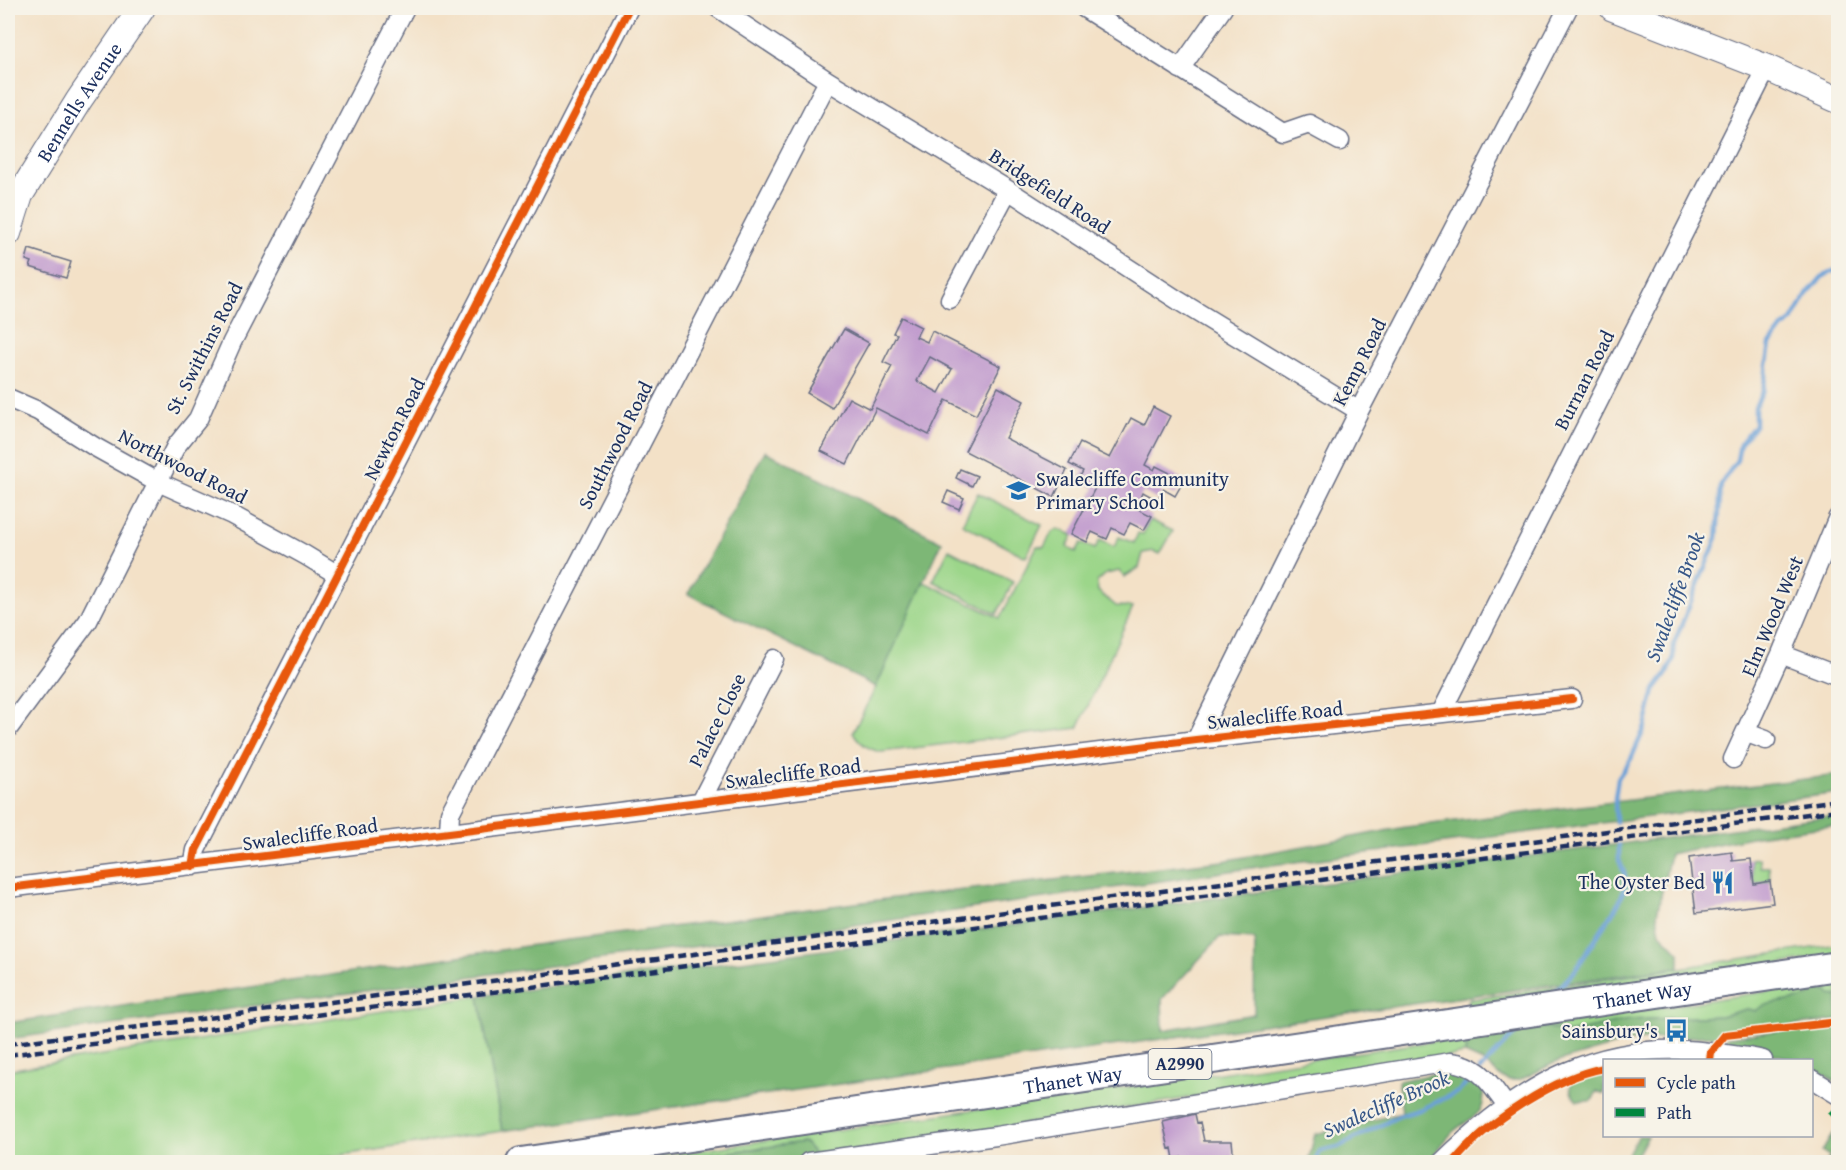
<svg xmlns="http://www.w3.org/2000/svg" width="1846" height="1170" viewBox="0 0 1846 1170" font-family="'Gentium Book Plus',serif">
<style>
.green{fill:#9cd68a;stroke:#5c8274;stroke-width:1.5}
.forest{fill:#7db776;stroke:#4c736a;stroke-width:1.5;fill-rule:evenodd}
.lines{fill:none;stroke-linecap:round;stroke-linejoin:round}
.stream{stroke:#6ba0d7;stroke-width:4.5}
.building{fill:#c09acd;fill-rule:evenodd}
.street-casing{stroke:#676d83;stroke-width:21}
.secondary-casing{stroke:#676d83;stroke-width:28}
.primary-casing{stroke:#676d83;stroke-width:32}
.street{stroke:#fff;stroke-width:18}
.secondary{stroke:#fff;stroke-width:26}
.primary{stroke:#fff;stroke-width:28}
.rail{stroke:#1b2f5e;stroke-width:4.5;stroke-dasharray:9 4.5;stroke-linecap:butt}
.quiet{stroke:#00873e;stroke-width:6;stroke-dasharray:12 6;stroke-linecap:butt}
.cycleway-casing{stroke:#f7f3e8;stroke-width:11}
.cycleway{stroke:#e8590c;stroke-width:8}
.labels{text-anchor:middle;stroke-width:4.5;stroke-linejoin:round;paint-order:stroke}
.shield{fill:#f7f3e8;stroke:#5d6a87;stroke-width:1.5}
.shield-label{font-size:18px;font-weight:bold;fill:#1b2f5e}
.street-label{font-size:20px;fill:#1b2f5e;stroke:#f7f3e8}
.poi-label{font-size:20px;fill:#1b2f5e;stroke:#f7f3e8;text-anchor:end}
.water-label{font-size:21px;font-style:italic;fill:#375788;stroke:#f7f3e8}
</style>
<rect width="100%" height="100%" fill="#f7f3e8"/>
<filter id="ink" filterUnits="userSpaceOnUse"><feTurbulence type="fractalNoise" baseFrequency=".0167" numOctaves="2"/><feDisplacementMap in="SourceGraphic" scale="12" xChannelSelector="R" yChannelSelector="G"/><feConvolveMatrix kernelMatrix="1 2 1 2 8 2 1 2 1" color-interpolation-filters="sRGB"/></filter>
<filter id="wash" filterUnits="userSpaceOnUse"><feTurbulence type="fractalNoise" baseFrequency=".008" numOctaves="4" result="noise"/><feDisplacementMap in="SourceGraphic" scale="24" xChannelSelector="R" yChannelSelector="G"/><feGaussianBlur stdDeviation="1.35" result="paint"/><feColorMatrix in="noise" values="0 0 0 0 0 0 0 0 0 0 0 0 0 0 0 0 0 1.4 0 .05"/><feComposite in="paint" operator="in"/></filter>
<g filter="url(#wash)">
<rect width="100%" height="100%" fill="#f3e1c7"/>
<path class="green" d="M978,493L1042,525L1026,557L962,524Z
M1150,520L1173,531L1160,554L1154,551L1143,553L1139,568L1124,577L1119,571L1106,574L1097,582L1098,591L1116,606L1133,607L1078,728L881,752C868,749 860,744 853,732L876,687L922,581L1000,618L1037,546L1044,547L1052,532L1058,529L1073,535L1067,547L1076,552L1081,543L1095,549L1100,540L1114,547L1119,537L1134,543L1138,533L1143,534Z
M949,549L1013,582L997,614L933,581Z
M1759,858L1760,867H1769L1770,881L1754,884L1751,859Z
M1838,944V955L1675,980L1468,1006V1000Z
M1838,981V996C1818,995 1811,997 1792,1002C1779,1005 1766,1001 1756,1011L1747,1009L1721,1016L1630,1020L1569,1033L1547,1027L1468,1040L1465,1054L817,1157L804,1142L657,1162H622Z
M479,996L502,1131L295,1162H8V1070Z"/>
<path class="forest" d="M765,451L942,542L876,687L688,594Z
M1838,775V793L1272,865L899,919L8,1039V1023L554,942L902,897L1223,861L1406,827Z
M1838,815V825L1756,836L1670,854L1657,914L1660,933L1679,952V967L502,1131L479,996ZM1220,937L1255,939L1254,1014L1163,1030L1162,999Z
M1818,991H1828L1830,995L1838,996V1020L1711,1036L1643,1039L1622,1043L1554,1063L1520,1080H1509L1501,1077L1485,1063L1465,1054L1468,1040L1547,1027L1569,1033L1630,1020L1721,1016L1747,1009L1756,1011C1769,998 1800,1005 1818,991Z
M1838,1024V1083L1812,1068V1060H1797L1725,1041L1728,1037Z
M1458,1069C1473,1075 1490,1091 1481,1109C1476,1118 1463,1123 1455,1130C1445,1139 1437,1152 1428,1162H1308L1315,1134L1402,1113L1398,1081Z
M1604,1070V1094L1597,1091L1592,1101H1577C1570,1093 1569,1088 1572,1078L1579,1075Z
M1838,1130V1162H1827L1830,1156L1822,1152L1832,1135Z
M1638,1136H1648L1633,1162H1623Z
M804,1142L817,1157L781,1162H657Z"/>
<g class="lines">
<path class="stream" d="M1616,823L1615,798L1618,778L1631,759L1645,727L1654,691L1666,675L1673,660L1674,643L1717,538L1721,484L1737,460L1740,444L1755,425V407L1763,391L1770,344L1782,328L1792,321L1808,293L1822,277L1838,269
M1549,998L1574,972L1620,901L1625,886V875L1619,860V845
M1480,1070L1524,1024
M1315,1162L1320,1151L1338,1147L1399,1116L1419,1110L1458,1092L1474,1076"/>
</g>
<g id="blocks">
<path class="building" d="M29,249L71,262L66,278L30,267L32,262L26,260Z
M901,317L921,327L916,337L927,342L932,331L1001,366L976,415L946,400L929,435L876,408L847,464L821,451L849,398L870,409L892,366L883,362L897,334L893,333ZM930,357L952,369L939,393L917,381Z
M844,329L869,343L832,408L807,393Z
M998,387L1024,401L1005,438L1067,470L1054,497L965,451Z
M1153,407L1170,416L1145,465L1154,470L1156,466L1184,480L1175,496L1163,489L1157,500L1143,492L1136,508L1152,516L1144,530L1130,523L1124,534L1112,528L1107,539L1092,532L1087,542L1071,534L1095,488L1078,480L1083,471L1069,464L1080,443L1110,458L1131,418L1144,425Z
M960,469L977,476L972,486L956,478Z
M948,491L964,498L959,509L943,502Z
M1732,852L1733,861L1751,859L1754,884L1770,881L1773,903L1696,913L1689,858Z
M1195,1114L1197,1123L1200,1122L1204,1141H1232L1234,1161L1242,1160V1162H1183V1157L1174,1159L1172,1148L1169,1149L1163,1122Z"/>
</g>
</g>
<g filter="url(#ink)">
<use href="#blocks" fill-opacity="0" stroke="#676d83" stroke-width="1.5"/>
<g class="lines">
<defs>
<path id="street" d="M718,8L828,81L1008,190L1179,301L1359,411
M1084,8L1283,133L1309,124L1340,141
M1180,69L1223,8
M950,299L1008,190
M8,398L38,411L95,447L158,482L232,515L305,555L338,575
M1781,654L1838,676
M1441,713L1767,68
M8,729L88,621L176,446L198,419L232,342L405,8
M1747,733L1766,740
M1196,740L1359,411L1568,8
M1733,759L1781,654L1838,517
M701,801L774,659
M449,832L450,813L828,81
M193,866L196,850L629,8
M8,888L1196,740L1572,699
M1812,1079L1838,1095
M808,1162L996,1136L1450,1062C1481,1065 1489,1083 1506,1105
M1442,1162C1521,1084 1602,1036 1718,1053C1733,1055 1748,1056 1763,1060"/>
<g id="secondary">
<path d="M1613,8L1767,68L1838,100"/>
<path id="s1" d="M8,233L20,195L79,100L142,8"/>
</g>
<g id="primary">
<path id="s2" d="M521,1162L1838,966"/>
</g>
</defs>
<use href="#street" class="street-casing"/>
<use href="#secondary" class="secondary-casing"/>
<use href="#primary" class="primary-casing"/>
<use href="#street" class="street"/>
<use href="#secondary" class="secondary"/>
<use href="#primary" class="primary"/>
<path class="rail" d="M8,1044L538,975L1838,800
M8,1055L539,986L1838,810"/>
<path class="quiet" d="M1830,1111L1838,1119"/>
<defs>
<path id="cycleway" d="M193,866L196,850L629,8
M8,888L1196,740L1572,699
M1710,1060L1711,1052L1725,1035L1838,1022
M1454,1162C1485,1123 1555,1077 1604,1068"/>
</defs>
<use href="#cycleway" class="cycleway-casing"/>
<use href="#cycleway" class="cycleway"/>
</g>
</g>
<defs>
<symbol id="school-bare" viewBox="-9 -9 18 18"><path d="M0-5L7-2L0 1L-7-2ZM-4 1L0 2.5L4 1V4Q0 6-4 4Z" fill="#1f6fb2" stroke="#f7f3e8" stroke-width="2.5" paint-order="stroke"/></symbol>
<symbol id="restaurant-bare" viewBox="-9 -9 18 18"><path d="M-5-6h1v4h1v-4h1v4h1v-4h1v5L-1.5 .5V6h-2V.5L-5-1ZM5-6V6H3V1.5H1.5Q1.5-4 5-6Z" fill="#1f6fb2" stroke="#f7f3e8" stroke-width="2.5" paint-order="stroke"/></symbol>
<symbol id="bus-bare" viewBox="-9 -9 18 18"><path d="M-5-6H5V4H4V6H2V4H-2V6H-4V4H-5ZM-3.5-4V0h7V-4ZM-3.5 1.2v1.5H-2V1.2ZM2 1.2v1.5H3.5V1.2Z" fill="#1f6fb2" stroke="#f7f3e8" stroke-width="2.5" paint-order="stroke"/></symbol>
</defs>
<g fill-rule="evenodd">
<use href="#school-bare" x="1002" y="474" width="33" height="33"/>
<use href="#restaurant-bare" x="1706" y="866" width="33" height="33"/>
<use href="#bus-bare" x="1660" y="1014" width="33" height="33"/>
</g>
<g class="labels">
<rect class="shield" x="1148.5" y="1049" width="63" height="30" rx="4.5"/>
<g class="shield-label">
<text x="1180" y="1070">A2990</text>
</g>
<g class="street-label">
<text dy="7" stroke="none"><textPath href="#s1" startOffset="150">Bennells Avenue</textPath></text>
<text transform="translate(1050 191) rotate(33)" y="7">Bridgefield Road</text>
<text transform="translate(204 348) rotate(-63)" y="7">St. Swithins Road</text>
<text transform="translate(1359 362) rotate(-63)" y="7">Kemp Road</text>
<text transform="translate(1584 380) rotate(-63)" y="7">Burnan Road</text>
<text transform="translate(394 429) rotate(-63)" y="7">Newton Road</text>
<text transform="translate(615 445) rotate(-63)" y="7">Southwood Road</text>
<text transform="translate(183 466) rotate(27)" y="7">Northwood Road</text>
<text transform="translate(1772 616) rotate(-67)" y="7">Elm Wood West</text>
<text transform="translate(1275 715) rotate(-6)" y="7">Swalecliffe Road</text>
<text transform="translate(717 720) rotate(-63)" y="7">Palace Close</text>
<text transform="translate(793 773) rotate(-7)" y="7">Swalecliffe Road</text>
<text transform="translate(310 834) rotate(-8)" y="7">Swalecliffe Road</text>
<text dy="7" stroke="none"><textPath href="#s2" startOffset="1134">Thanet Way</textPath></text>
<text dy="7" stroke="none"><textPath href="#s2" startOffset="558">Thanet Way</textPath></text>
</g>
<g class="poi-label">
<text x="1036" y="486" text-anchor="start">Swalecliffe Community<tspan x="1036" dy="23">Primary School</tspan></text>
<text x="1705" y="889">The Oyster Bed</text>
<text x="1658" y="1038">Sainsbury's</text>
</g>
<g class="water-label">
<text transform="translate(1675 597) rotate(-70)" y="7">Swalecliffe Brook</text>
<text transform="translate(1386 1104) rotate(-24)" y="7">Swalecliffe Brook</text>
</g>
</g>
<rect width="1846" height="1170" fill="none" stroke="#f7f3e8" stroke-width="30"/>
<rect x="1603" y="1059" width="210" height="78" fill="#f7f3e8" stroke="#9fa5b1" stroke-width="1.5"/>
<rect x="1615" y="1078" width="30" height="9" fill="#e8590c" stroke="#9fa5b1" stroke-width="1.5"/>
<text x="1657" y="1089" font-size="18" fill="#1b2f5e">Cycle path</text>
<rect x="1615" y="1108" width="30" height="9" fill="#00873e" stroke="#9fa5b1" stroke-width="1.5"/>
<text x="1657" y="1119" font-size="18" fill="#1b2f5e">Path</text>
</svg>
